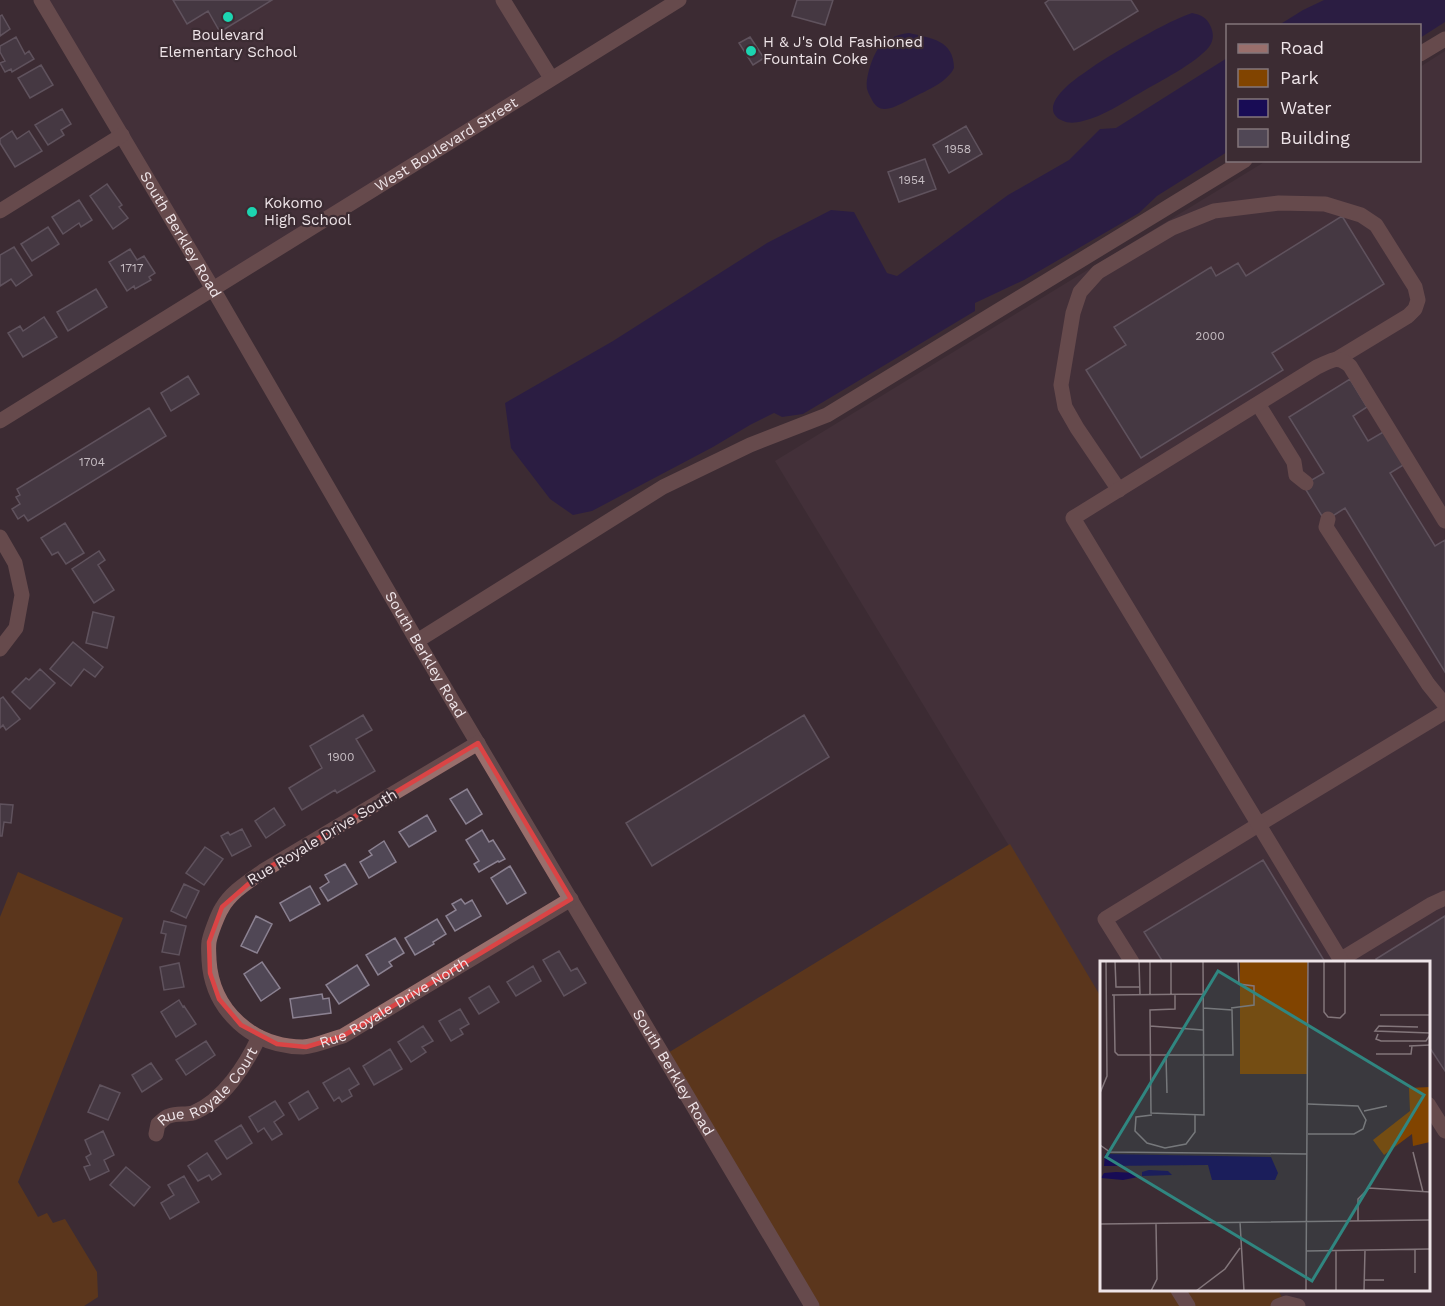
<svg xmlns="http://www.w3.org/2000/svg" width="1445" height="1306" viewBox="0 0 1445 1306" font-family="'Work Sans',sans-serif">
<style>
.built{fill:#4c3641}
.green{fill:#814400}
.water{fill:#180c55}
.building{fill:#504755;stroke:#8b8191;stroke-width:1.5}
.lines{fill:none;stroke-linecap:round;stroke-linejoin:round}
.minor{stroke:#996f6c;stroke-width:15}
.marked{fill:none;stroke:#da4445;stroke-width:4.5;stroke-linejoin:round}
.poi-dot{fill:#1cd5b1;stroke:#3c2c33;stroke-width:2}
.labels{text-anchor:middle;stroke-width:4.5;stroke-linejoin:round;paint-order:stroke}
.number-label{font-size:12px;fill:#c6bdc3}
.poi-label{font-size:15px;fill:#eee4e8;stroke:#3c2c33;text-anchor:start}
.street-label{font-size:15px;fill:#eee4e8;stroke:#3c2c33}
.inset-road{fill:none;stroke:#83767b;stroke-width:1.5}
.view{fill:#308680;fill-opacity:0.15;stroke:#308680;stroke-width:3}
.inset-edge{fill:none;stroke:#eee4e8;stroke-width:3}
</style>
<rect width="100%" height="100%" fill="#3c2c33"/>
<path class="built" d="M41,0H503L551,78L213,289Z
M1445,51V1306H1287L1278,1290H1428V962H1102L1101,997L775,461L1266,161L1420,160V67Z"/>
<path class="green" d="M1010,844L1101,997L1102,1290H1278L1287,1306H812L663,1056Z
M18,872L123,918L18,1182L38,1217L47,1213L53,1223L65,1219L97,1272L98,1297L84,1306H0V917Z"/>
<path class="water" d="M1324,0H1445V22L1420,38V26L1279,25L1303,10Z
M1192,13C1201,15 1206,17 1210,25C1214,33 1214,40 1209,47C1195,64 1160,81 1140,93C1122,103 1104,116 1083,121C1075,123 1069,124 1061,120C1037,107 1073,80 1084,73C1100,61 1118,51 1135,41C1153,31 1172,20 1192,13Z
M909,33C931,38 954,40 954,68C948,81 930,89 918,95C909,99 893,110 884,109C879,109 876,106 873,102C871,98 868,93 867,89C865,78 873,54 880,46C888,38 899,34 909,33Z
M1227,58V152L1157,196L1139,213L1024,280L975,303V311L803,414L782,417L774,413L750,425L713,447L592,511L573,515L550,499L511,448L505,403L613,341L767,243L831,210L854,212L887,273L897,276L1008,195L1069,160L1100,129L1116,128Z"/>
<path class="building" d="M173,0H272L220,32L208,11L187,24Z
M797,0H833L825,25L792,16Z
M1049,0H1131L1138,11L1074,50L1045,3Z
M2,15L10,29L0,36V16Z
M16,37L25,54L29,51L34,59L12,72L11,69L5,72L0,63L5,61L0,52V46Z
M750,37L764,58L753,65L739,43Z
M41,65L53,85L30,98L18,78Z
M62,109L71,124L61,130L64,135L48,145L35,125Z
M966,126L982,154L949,173L933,145Z
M12,131L17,139L29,131L42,151L15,167L0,143V139Z
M925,159L936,189L899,202L888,172Z
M107,184L122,205L119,207L128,218L113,229L90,196Z
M79,200L92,220L81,227L79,223L63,234L52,217Z
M1342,216L1384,284L1272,353L1283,370L1141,458L1086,370L1126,345L1114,327L1211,267L1216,276L1238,263L1246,276Z
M48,227L59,244L32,261L21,244Z
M14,247L32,275L16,286L11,279L0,286V255Z
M130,249L137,260L144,256L155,273L149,277L151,280L135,289L134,286L127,291L109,262Z
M96,289L107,307L68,331L57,312Z
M44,317L57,337L23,357L8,333L20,326L23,331Z
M188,376L199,394L171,411L161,393Z
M1350,379L1367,407L1353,416L1368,441L1385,431L1405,464L1390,473L1435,546L1445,540V672L1345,508L1325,521L1303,485L1324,473L1289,417Z
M149,408L166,436L28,521L24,515L18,519L12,509L20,504L16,497L20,495L17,489Z
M65,523L84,553L66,564L58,552L52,555L41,538Z
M99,551L105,560L98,565L114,590L94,603L72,569Z
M93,612L114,617L107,648L86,643Z
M73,642L103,667L95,677L84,669L71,686L50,669Z
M40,669L55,683L30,709L12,692L26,678L29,680Z
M3,697L20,719L6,730L3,725L0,728V699Z
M363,715L372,730L356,739L375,771L337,793L335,790L302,810L289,788L322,768L310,746Z
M804,715L829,757L652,866L626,823Z
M467,789L482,814L466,824L450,799Z
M0,804L13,805L11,823L4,822L2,836H0Z
M274,808L285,825L266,838L255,821Z
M427,815L436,831L409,847L399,832Z
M242,829L251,846L232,856L221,836L228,832L230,835Z
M482,830L489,842L493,840L505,859L499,862L498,861L479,872L474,864L479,861L466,840Z
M384,841L396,862L369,878L360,862L372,855L369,851Z
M205,847L223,859L204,885L186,873Z
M1263,860L1325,962H1163L1144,932Z
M345,864L357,884L328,901L320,888L329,882L325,875Z
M510,866L526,893L507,904L491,878Z
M184,884L199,891L186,918L171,911Z
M310,886L320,904L290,921L280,903Z
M461,899L465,904L472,900L481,916L455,931L446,916L456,910L452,904Z
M256,916L272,924L257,953L241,946Z
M1445,916V1071L1428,1045V962H1378L1376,959Z
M437,919L446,934L433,942L434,944L415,955L405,938Z
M164,921L186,926L179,955L162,952L166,934L161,933Z
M395,938L404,953L389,962L392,966L378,975L366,955Z
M559,951L571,971L577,968L586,983L564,996L543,960Z
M262,962L280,988L261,1001L244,974Z
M179,963L184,987L164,990L160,967Z
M357,965L369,985L339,1004L326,985Z
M533,966L541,981L516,996L507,982Z
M489,986L499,1002L479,1014L469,998Z
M322,994L323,999L329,998L331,1013L293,1018L290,999Z
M179,1000L183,1007L184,1006L196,1024L176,1037L161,1012Z
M460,1009L469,1024L460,1029L463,1034L451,1041L439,1021Z
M423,1026L433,1041L422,1047L426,1052L411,1062L398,1042Z
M206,1041L215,1055L186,1075L176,1060Z
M390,1049L402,1069L374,1085L363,1066Z
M151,1063L162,1079L142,1092L132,1075Z
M349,1068L359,1084L349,1090L352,1096L342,1102L339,1097L334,1101L323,1083Z
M100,1085L120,1093L108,1120L88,1112Z
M308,1091L318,1108L299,1120L289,1103Z
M275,1101L284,1115L274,1122L282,1134L272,1140L264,1128L258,1132L249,1117Z
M241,1125L252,1143L227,1159L215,1141Z
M103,1131L114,1155L104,1160L109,1171L90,1180L84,1167L90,1165L86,1157L91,1154L85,1140Z
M207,1153L221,1174L212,1180L209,1175L198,1181L188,1166Z
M126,1167L150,1187L134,1206L110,1185Z
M184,1176L199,1202L170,1219L161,1203L174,1195L168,1185Z"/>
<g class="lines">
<g class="minor">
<path id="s1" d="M41,0L213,289L417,641L812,1306"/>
<path d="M503,0L551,78"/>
<path d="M1420,54L1445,39"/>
<path d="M0,211L122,135"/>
<path d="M1258,404L1294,462L1296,475L1306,483"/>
<path id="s2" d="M0,421L679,0"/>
<path d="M1119,490L1077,428L1065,407L1061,385L1073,313L1080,292L1098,272L1172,228L1214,211L1279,203L1325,204L1361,215L1376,225L1415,287L1418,300L1415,309L1408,316L1337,359"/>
<path d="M1328,519L1326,527L1428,684L1445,705"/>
<path d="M0,537L15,563L22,595L16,628L0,649"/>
<path d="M417,641L663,487L750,445L827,415L1245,160"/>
<path id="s3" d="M478,743L263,871C248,882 231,892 222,908C218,914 210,935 209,942C208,948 209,955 209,960C212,1011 253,1047 303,1047C316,1046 331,1039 343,1036L571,899"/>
<path d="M1340,960L1432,904L1445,898"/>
<path d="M1132,962L1105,919L1258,825L1445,712"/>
<path d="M1342,962L1073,518L1317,367C1331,361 1337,354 1350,366L1445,521"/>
<path d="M1428,1104L1445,1131"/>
<path id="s4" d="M156,1134L158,1124C161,1122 165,1117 169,1116C177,1113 185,1115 193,1113C223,1101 246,1065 259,1037"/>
<path d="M1178,1290L1188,1306"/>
<path d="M1278,1306L1286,1303L1298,1306"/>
</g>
</g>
<path d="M0 0H1445V1306H0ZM478,743L571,899L343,1036L306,1047L277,1044L241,1025L219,999L210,973L209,942L222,907L263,871Z" fill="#3c2c33" fill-opacity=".55" fill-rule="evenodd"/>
<path class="marked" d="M478,743L571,899L343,1036L306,1047L277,1044L241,1025L219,999L210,973L209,942L222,907L263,871Z"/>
<g class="poi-dot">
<circle cx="228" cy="17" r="6"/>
<circle cx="751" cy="51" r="6"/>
<circle cx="252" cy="212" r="6"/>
</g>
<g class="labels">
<g class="number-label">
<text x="958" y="153">1958</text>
<text x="912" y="184">1954</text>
<text x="132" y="272">1717</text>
<text x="1210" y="340">2000</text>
<text x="92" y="466">1704</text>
<text x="341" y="761">1900</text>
</g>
<g class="poi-label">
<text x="228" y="40" text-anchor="middle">Boulevard<tspan x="228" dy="17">Elementary School</tspan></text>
<text x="763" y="47">H &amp; J's Old Fashioned<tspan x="763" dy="17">Fountain Coke</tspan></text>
<text x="264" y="208">Kokomo<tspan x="264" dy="17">High School</tspan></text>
</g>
<g class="street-label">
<text dy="5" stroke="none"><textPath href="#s2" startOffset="525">West Boulevard Street</textPath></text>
<text dy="5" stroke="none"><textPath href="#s1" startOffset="273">South Berkley Road</textPath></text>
<text dy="5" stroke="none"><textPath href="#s1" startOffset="759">South Berkley Road</textPath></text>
<text transform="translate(322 837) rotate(-31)" y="5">Rue Royale Drive South</text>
<text dy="5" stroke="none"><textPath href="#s3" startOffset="604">Rue Royale Drive North</textPath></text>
<text dy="5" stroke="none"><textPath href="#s1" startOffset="1245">South Berkley Road</textPath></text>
<text dy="5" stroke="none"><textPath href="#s4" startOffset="75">Rue Royale Court</textPath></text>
</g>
</g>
<g transform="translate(1100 961)">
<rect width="330" height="330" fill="#3c2c33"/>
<path d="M140,0H208V113H140ZM330,126V181L313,185L312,173L284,194L273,179L310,150L309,127Z" fill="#814400"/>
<path d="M5,193L171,196L178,212L175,219H112L108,204L4,205ZM49,209L68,210L72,214L42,215V211ZM16,211L35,212L38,216L23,219L1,217L4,212Z" fill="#180c55"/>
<path class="inset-road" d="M15,0L16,26H40M39,0L40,34M71,0V33M224,0V51L228,56L240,57L245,52V0M50,1V33M75,33V48L50,49L51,152L104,154L103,0M12,34L103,33M14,34L15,91L18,94H133L132,49L103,47M131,47L154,44V25L139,23L138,0M280,54H330M50,65L103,69M318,66L279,65L275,70L330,72M278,73L276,78L281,80H326L330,74M309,85L330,84M276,93H311L312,85M66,95L67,132M0,132L7,115L6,0M264,150L287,145M52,154L36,156L35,170L47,182L65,187L86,183L95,171V154M208,173H254L263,168L266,159L258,145L208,143M0,184L10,191L207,193M313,191L323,231M258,260V238L269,227L330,231M140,261L144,330M0,263L330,259M315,289V312M206,290L330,288M264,319H284M51,330L57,318L56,263M96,330L125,308L140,287M206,330L208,0M236,330V290M264,330L265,289"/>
<path class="view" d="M118,10L324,134L212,320L6,196Z"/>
<rect width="330" height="330" class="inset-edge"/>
</g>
<rect x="1226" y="24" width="195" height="138" fill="#3c2c33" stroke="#83767b" stroke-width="1.5"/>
<rect x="1238" y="44" width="30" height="9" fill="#996f6c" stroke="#83767b" stroke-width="1.5"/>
<text x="1280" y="54" font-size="18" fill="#eee4e8">Road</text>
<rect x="1238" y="69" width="30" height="18" fill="#814400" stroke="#83767b" stroke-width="1.5"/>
<text x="1280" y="84" font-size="18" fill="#eee4e8">Park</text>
<rect x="1238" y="99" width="30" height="18" fill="#180c55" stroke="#83767b" stroke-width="1.5"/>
<text x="1280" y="114" font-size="18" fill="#eee4e8">Water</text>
<rect x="1238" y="129" width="30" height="18" fill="#504755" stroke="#83767b" stroke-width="1.5"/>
<text x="1280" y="144" font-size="18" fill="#eee4e8">Building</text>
</svg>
